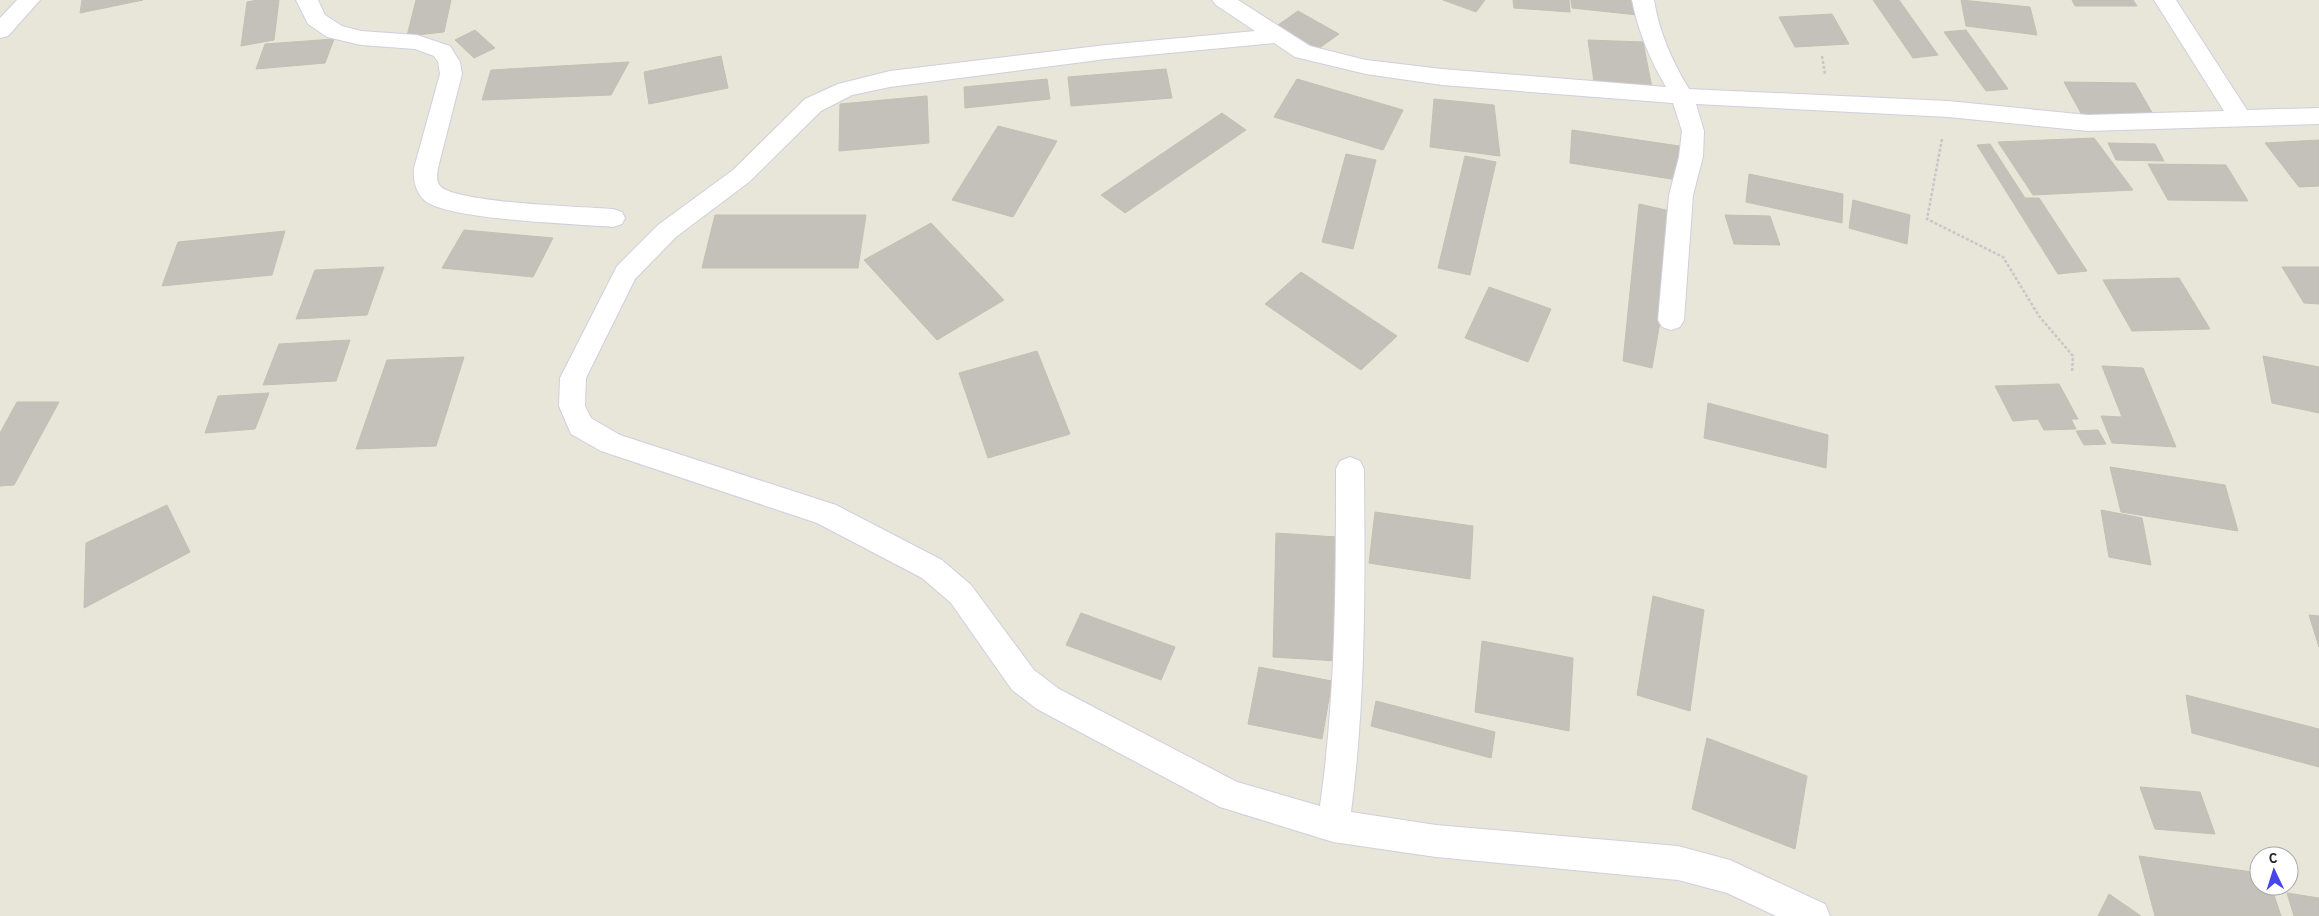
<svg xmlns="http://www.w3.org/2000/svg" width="2319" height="916" viewBox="0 0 2319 916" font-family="Overpass,sans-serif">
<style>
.building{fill:#c3c1b9;stroke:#c3c0b3}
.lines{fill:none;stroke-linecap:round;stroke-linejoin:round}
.minor-casing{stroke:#cfcfdf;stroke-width:2}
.path{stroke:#c7c7c7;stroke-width:2.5;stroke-dasharray:3 2;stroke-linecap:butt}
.minor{fill:#fff;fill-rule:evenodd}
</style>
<rect width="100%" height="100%" fill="#e8e5d9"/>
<path class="building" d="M82,0H143L80,13Z
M258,0H279L274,40L241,46L247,2Z
M416,0H451L444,32L407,36Z
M1443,0H1485L1476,12Z
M1513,0H1569L1570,12L1514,8Z
M1571,0H1637L1638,15L1572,8Z
M1873,0H1899L1938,55L1913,58Z
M1961,0L2030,7L2037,35L1966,26Z
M2072,0H2133L2137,6H2075Z
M1298,11L1339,34L1318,49L1278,25Z
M1832,14L1849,44L1795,47L1779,17Z
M475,30L495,48L474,58L455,40Z
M1966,30L2008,89L1986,91L1944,32Z
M334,39L325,63L256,69L265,44Z
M1588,40L1643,42L1654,98L1596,95Z
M721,56L728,88L649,104L644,72Z
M629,62L611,95L482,100L491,70Z
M1166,69L1172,98L1071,106L1068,77Z
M1047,79L1050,99L965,108L964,87Z
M1297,79L1403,110L1383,150L1274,117Z
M2064,82L2135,83L2154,116L2082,115Z
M927,96L929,143L839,151L840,104Z
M1434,99L1494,105L1500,156L1430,147Z
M1222,113L1246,130L1125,213L1101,195Z
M998,126L1057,141L1013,217L952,200Z
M1572,130L1679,146L1678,180L1570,163Z
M2094,138L2133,190L2033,195L1998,142Z
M2319,140V186L2299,187L2265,143Z
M2108,143L2155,144L2164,161L2116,160Z
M1990,144L2025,198H2039L2087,271L2058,274L1977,145Z
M1346,154L1376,160L1353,249L1322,242Z
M1465,156L1496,162L1470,275L1438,268Z
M2148,164L2226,165L2248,201L2168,200Z
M1749,174L1843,194L1842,223L1746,202Z
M1853,200L1910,215L1907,244L1849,228Z
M1639,204L1679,213L1652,368L1623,361Z
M715,215H866L858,268H702Z
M1725,215L1770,216L1780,245L1734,244Z
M931,223L1004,300L937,340L864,260Z
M464,230L553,238L533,277L442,268Z
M285,231L272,275L162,286L178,242Z
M384,267L367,315L296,319L315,270Z
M2282,267H2319V304L2304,303Z
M1301,272L1397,336L1361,370L1265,304Z
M2179,278L2210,329L2132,331L2103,280Z
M1489,287L1551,309L1528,362L1465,338Z
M350,340L336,381L263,385L279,344Z
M1037,351L1070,434L988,458L959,373Z
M2263,356L2319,367V413L2272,403Z
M464,357L436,446L356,449L387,360Z
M2102,366L2143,368L2176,447L2112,443L2101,416L2122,417Z
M2059,384L2078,419H2071L2076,429L2044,430L2038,419L2013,421L1995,386Z
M269,393L255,429L205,433L218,396Z
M17,402H59L14,485L0,486V433Z
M1708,403L1828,435L1826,468L1704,438Z
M2098,430L2106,444L2084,445L2076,431Z
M2110,467L2225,485L2238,531L2121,512Z
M167,505L190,552L84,608L86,543Z
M2101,510L2142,518L2151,565L2109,557Z
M1375,512L1473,526L1470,579L1369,563Z
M1276,533L1337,537L1338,661L1273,657Z
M1653,596L1704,610L1690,711L1637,695Z
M1081,613L1175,647L1161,680L1066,645Z
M2309,615L2319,616V647Z
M1482,641L1573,658L1569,731L1475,712Z
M1259,667L1332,681L1322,739L1248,724Z
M2186,695L2319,729V767L2192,733Z
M1376,701L1495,732L1491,758L1371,726Z
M1707,738L1807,776L1795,849L1692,809Z
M2140,787L2200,792L2215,834L2155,829Z
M2139,856L2259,873V886H2271L2281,916H2155Z
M2287,893L2319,898V916H2294Z
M2109,894L2141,916H2098Z"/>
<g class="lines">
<defs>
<path id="minor" d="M17,0H40L8,36L0,38V18Z
M296,0H318L325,15L342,26L361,31L417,35L450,46L460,62L462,74L438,168C437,174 436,181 440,186C455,203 584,207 613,209L622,212L625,218L622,224L613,227C578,224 445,220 424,200C415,191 413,179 414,168L440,74L438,62L434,56L415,49L361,45L327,37L308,24Z
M1212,0H1238L1310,46L1366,60L1442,69L1666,87C1650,60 1638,31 1632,0H1654C1659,32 1672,61 1689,89L1948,101L2088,115L2224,111L2154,0H2176L2247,110L2319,108V124L2088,131L1948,117L1696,104L1704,131L1703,157L1693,195L1684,320L1680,327L1671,330L1662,327L1658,320L1669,195L1679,157L1682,131L1673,103L1442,85L1366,74L1295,57L1274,43L1106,59L890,87L852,95L821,111L749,182L676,237L635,279L586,378L585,406L591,418L620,435L836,505L942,560L971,585L1034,670L1059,689L1237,782L1320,806C1336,694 1336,581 1336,469L1340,461L1350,457L1360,461L1364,469C1365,584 1366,698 1351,812L1436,825L1678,846L1730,860L1825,904L1830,916H1776L1727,893L1678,880L1436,857L1333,842L1220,807L1037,709L1012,690L951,603L922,578L817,523L601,451L571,434L559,406L560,378L617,266L658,225L733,170L805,99L838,84L890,71L1106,45L1255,31L1216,5Z"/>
</defs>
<use href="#minor" class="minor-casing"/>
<path class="path" d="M1822,56L1825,74
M1942,139L1927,219L2003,257L2039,316L2073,356L2072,373"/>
<use href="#minor" class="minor"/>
</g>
<g transform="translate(2274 871) rotate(356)"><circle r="24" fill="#ffffff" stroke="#a9a9a9"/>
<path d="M0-4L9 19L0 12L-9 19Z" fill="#4846e8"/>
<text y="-8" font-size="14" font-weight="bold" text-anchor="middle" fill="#272727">С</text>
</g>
</svg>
